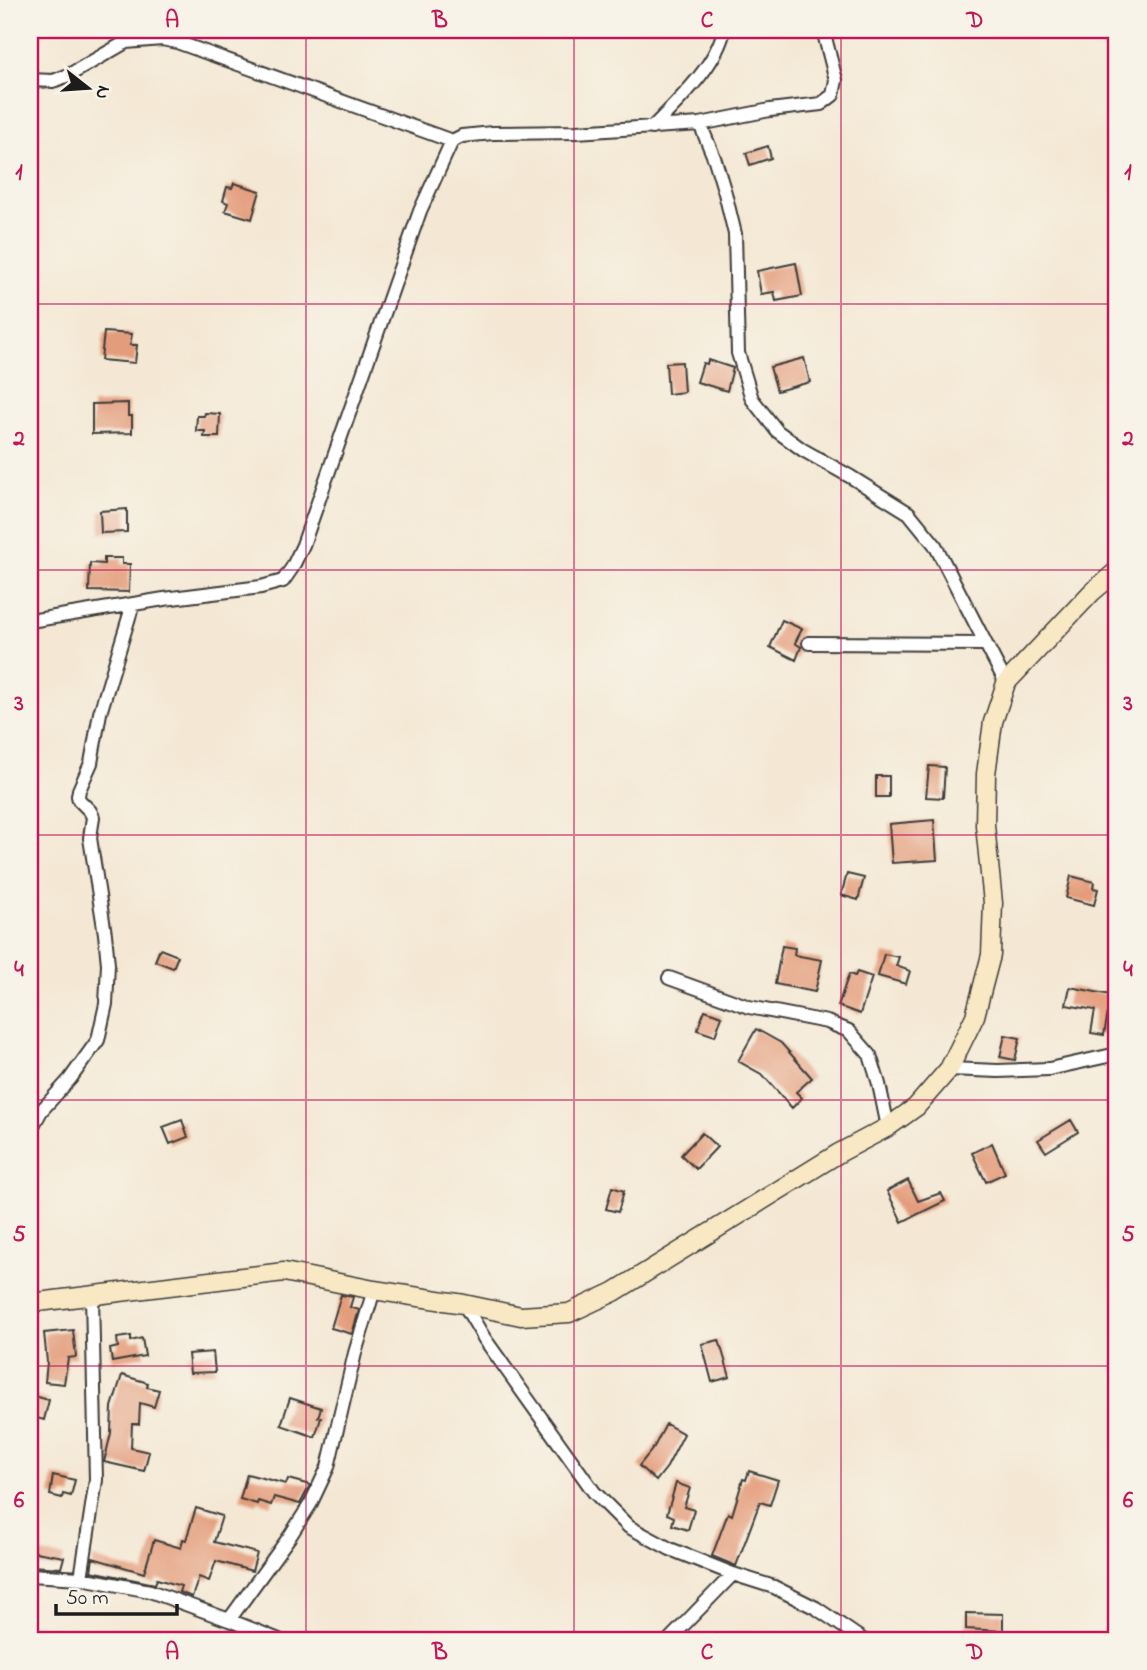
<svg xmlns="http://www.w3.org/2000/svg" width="1147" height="1670" viewBox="0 0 1147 1670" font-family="'Indie Flower',sans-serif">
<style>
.building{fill:#e49d7c}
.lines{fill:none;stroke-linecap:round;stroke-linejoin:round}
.street-casing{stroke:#3c3b38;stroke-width:16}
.secondary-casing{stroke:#3c3b38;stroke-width:21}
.street{stroke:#fff;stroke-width:12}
.secondary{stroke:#f8e8c3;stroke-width:18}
.grid{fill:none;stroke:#c2185b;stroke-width:2;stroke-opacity:0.55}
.neatline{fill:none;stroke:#c2185b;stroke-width:2.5}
.grid-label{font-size:23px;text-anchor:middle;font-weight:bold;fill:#c2185b}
</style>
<rect width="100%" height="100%" fill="#f7f3e8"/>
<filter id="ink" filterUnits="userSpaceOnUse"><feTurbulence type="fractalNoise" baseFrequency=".0143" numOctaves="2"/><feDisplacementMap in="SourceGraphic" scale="14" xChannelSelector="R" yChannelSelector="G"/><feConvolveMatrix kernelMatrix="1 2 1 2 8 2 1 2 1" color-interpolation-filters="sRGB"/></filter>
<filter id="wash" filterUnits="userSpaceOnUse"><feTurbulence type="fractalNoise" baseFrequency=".00686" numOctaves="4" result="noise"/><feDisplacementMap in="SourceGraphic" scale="28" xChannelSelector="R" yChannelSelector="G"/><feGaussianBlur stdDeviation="1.57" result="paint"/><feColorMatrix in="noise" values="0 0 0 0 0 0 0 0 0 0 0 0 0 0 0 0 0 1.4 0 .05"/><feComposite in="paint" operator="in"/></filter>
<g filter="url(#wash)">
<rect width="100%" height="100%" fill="#f4e8d4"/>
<g id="blocks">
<path class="building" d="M768,146L771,158L750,165L746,153Z
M234,183L260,191L252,219L225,211L228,203L223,201L227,187L232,188Z
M796,263L802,296L776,301L774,292L761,294L757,271Z
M104,332L132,334L130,345H137L135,363L101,360Z
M804,358L810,382L777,391L770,367Z
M708,360L733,368L727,391L697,382L703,363L707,364Z
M682,362L684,392L668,394L666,363Z
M128,403V416H132V433L92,434V404Z
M205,413L220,414L219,437H204L205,431H196L197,416H204Z
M127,509V532L101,533L100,511Z
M104,558H122V564H130L129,592L89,591L90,563L104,564Z
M782,620L802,629L795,643L801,647L796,660L770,647Z
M929,766L945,767L943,798L926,797Z
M876,776H889V797H876Z
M934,820L937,860L892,863L889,824Z
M847,874L864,878L858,900L841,895Z
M1071,876L1094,882L1093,888L1098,889L1094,905L1066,898Z
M782,946L795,948L794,955L822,960L815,992L775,984Z
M160,949L178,956L173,968L155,961Z
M884,954L899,957L896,966L910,971L906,984L878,976Z
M857,972L872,977L860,1014L838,1006L849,974L855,976Z
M1070,987L1111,995L1104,1035L1091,1033L1095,1010L1066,1005Z
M705,1010L722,1016L715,1036L697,1030Z
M756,1029L781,1043L812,1078L796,1092L802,1098L792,1108L763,1075L738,1061Z
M1005,1035L1020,1038L1015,1060L1000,1057Z
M182,1120L188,1137L170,1144L163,1127Z
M1071,1120L1078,1132L1046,1152L1038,1140Z
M702,1133L717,1147L696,1169L681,1155Z
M992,1143L1005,1173L986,1182L972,1153Z
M908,1180L918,1201L941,1193L945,1201L902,1222L887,1191Z
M612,1187L624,1191L618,1212L606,1209Z
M341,1295L353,1297L350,1307L359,1310L352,1334L331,1328Z
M73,1330L76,1357L68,1358L64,1384L45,1382L47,1362L44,1333Z
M131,1336V1341L142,1338L145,1356L112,1362L110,1349L118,1347L117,1338Z
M719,1340L730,1377L712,1382L702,1344Z
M213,1352L215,1372L190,1373L188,1354Z
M122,1375L148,1383L147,1387L159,1390L154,1407L140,1403L139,1424H132L131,1448L149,1452L144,1471L104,1462L111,1433L112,1407Z
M30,1395L49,1400L44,1420L30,1416Z
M290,1398L321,1408L318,1417L321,1418L315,1437L281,1425Z
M666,1424L684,1434L667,1467L656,1481L639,1466L654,1447Z
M749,1471L778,1480L770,1505L760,1502L736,1566L712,1556L728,1513L732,1515L743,1479L746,1480Z
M247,1474L286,1484L288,1479L310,1485L300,1504L274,1497L271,1505L258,1501L257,1504L240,1499Z
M53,1475L75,1480L71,1496L63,1494L62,1498L50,1495Z
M676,1483L690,1488L684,1507L694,1510L688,1530L672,1525L674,1517L667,1514Z
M196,1508L222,1516L214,1542L257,1553L252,1571L216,1561L209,1581L199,1577L192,1597L179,1592L181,1586L157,1579L155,1584L91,1571L93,1558L144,1573L154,1540L181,1548L183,1539L186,1540Z
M30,1551L64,1557L61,1568L30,1566Z
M966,1613L1003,1614V1631L966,1629Z"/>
</g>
</g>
<g filter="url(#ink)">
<use href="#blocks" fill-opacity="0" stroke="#3c3b38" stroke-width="2"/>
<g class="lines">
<defs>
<path id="street" d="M30,80L53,81L69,75L126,42L162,39L177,42L452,141
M700,124L715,160L725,193L735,234L738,353L752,399L777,431L803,450L851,477L909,513L935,545L1006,683
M652,128C678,101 716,66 724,30
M30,621L164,599L261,587L283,581L292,568L303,545L420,211L452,141L462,136L493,133L576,132L700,124L770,110L821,104L833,95L836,80L823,30
M809,643L986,644
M669,978L749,1007L827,1022L849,1031L870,1055L879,1084L888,1127
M949,1069L998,1071L1049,1069L1117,1054
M30,1131L41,1111L70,1079L98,1040L106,1004L108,964L105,934L90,838L93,817L90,811L79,800L78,796L79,790L91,763L100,713L133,604
M464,1304L484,1338L594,1492L629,1527L670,1549L733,1574L774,1587L816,1608L863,1640
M30,1575L81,1578L150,1591L229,1620L279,1640
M81,1578L96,1480L92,1295
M229,1620L290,1536L311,1503L328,1467L355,1353L374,1290
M669,1640L733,1574"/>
<path id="secondary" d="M30,1303L284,1272L374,1290L464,1304L521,1316L569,1313L614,1292L839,1153L888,1127L916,1107L949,1069L975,1016L991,955L993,903L985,825L986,774L993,722L1006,683L1092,592L1117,571"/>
</defs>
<use href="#street" class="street-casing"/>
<use href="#secondary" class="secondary-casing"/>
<use href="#street" class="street"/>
<use href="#secondary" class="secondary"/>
</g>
</g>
<path class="grid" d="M306,30V1640M574,30V1640M841,30V1640M30,304H1117M30,570H1117M30,835H1117M30,1100H1117M30,1366H1117"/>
<rect width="1147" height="1670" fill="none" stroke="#f7f3e8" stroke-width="77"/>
<g transform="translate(88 88) rotate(107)" stroke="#f7f3e8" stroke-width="5" paint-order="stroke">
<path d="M0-5L12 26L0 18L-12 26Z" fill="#1c1c1c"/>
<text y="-10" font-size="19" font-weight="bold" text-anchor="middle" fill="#1c1c1c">N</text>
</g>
<path d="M56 1604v10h121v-10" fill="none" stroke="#1c1c1c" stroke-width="3.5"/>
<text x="66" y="1604" font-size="21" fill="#1c1c1c" stroke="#f7f3e8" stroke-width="5" paint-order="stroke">50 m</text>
<rect x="38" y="38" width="1070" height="1594" class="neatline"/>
<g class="grid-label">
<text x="172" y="27">A</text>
<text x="440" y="27">B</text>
<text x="707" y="27">C</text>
<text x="975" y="27">D</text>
<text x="19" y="179">1</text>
<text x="1128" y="179">1</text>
<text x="19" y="445">2</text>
<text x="1128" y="445">2</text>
<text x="19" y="710">3</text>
<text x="1128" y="710">3</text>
<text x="19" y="976">4</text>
<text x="1128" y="976">4</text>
<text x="19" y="1241">5</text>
<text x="1128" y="1241">5</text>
<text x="19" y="1507">6</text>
<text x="1128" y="1507">6</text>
<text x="172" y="1659">A</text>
<text x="440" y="1659">B</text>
<text x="707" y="1659">C</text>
<text x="975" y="1659">D</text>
</g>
</svg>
